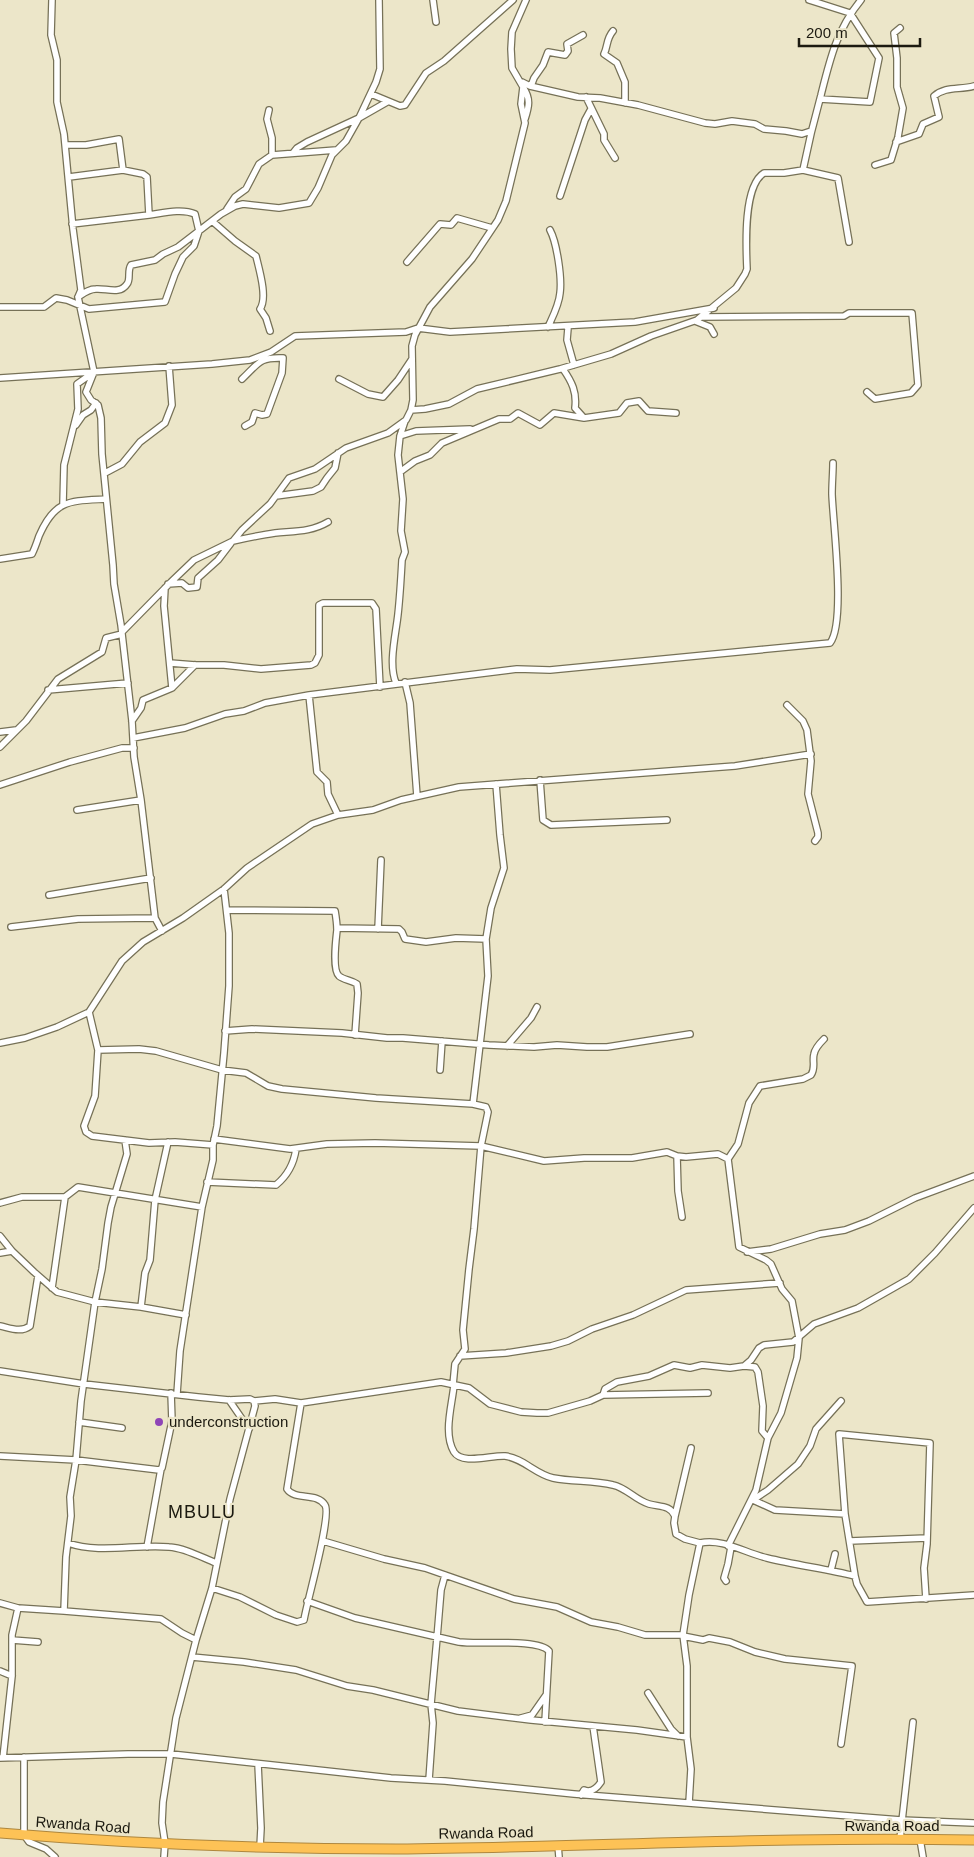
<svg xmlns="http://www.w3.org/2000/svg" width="974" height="1857" viewBox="0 0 974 1857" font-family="Arial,sans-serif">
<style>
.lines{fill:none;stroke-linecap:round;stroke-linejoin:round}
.minor-casing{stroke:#767157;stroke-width:8}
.highway-casing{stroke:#ae873e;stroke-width:11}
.minor{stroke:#fff;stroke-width:5.5}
.highway{stroke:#fdc256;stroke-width:9}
.poi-dot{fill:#8f45b7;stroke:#ece6c9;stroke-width:2}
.labels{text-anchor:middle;stroke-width:4.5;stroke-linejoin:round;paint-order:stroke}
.poi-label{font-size:15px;fill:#1c1a10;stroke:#ece6c9;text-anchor:start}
.street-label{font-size:15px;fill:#1c1a10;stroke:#ece6c9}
.quarter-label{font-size:18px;letter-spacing:1px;fill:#1c1a10;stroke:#ece6c9}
</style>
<rect width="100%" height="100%" fill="#ece6c9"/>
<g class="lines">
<defs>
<path id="minor" d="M52,0L51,35L57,60V102L64,134L73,229L81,290L78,297L94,372L86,392L91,400L98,405L101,418L102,454L113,565L114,584L121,625L132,721L134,757L141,800L155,918L162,931
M433,0L436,22
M809,0L850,13L879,58L870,102L820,99
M613,31C606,39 608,46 604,54L617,63L625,82V103
M522,82L530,86L578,97L600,98L638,105L705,123L715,124L732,121L755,124L764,129L786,131L802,134L811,131
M531,86L534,78L543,65L548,52L565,55L568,51L567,44L583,35
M523,87C531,99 529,106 525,119
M371,94L400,106L405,105L426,73L444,61L513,0
M586,97L604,134V140L615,158
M269,110L267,119L272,138V155L336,150
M896,142L919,134L923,124L939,117L934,96C946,86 959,90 974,86
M293,153L297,148L307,142L359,118L376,82L380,69L379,0
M875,165L891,160L898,137L903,108L897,87V58L894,33L900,28
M803,170L838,178L849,242
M69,177L123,170
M560,196L585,120L591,109
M227,209L235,197L246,189L259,164L272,155
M212,221L235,241L256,256C259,269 268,298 260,309L266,318L270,331
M72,224L149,215
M407,262L440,224L451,225L457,218L492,228
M78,297C84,293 89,289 96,289C106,288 120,295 127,284C131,279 127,271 131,265L155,260L163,254L178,247L221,214L235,206L243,204L279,208L309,203L318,188L332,155L346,141L359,118L387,102
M0,307H44L56,298L67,300L89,309L165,302L175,274L183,257L194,246L199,231L195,214C182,208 163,213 149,215L147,177L143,174L123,170L119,139L86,145H65
M702,317L844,316L849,313H912L918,385L911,393L875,399L867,392
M695,321L710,327L714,334
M566,326L568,328L567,340L574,365
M548,327C553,316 559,305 560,293C562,278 557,243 550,230
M563,369C572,382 577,392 575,408L584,418L619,413L627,403L639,401L648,411L676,413
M0,378L212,364L250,360L271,352L295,336L406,332L418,328L450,332L635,322L714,308
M242,379C259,363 259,357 283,358L282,373L267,414L262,415L255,413L252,422L245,426
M339,379L368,394L383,397L398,380L412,359
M411,410L425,409L449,404L477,389L560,369L611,354L651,336L697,320L736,288L745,274L747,269C746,246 743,186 764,173H784L803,170C808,145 814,120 821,95C830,59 837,29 861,0
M76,425L83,415L91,410L96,403
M400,436L416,431L470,429
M400,472L415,461L430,455L442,443L499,419H510L518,413L540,425L554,413L584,418
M105,473L122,464L140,442L165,423L172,405L169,366
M276,496L313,491L321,487L327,478L335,468L338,453
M63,504L64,465L78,409L77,384L94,372
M233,541C247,538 261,535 275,533C295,531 311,532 328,522
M0,559L32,554C35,548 37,542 39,536C55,499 70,501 106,499
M168,584L182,583L188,588L197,587L198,578L218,560L231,543
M165,588L164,606L172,688
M122,632L171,582L194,560L233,541L242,530L270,504L289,478L315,469L346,448L388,433L406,420L411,410L413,400L412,346L415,335L430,307L472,259L498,220L506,201L525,123L521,104L523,87L512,68L511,49L512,32L526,0
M170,663L195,665H224L261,669L311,665L315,663L319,655V605L323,603H372L376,609L380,687
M405,682L410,703L417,796
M396,683C388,664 396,634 398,614C400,596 401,578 402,560L405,552L401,531L403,499L398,455L400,436L405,421
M48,690L128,683
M787,705L803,721L807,730L811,761L808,794L818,833V837L815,841
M132,721L141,708L143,700L172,688L195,665
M0,732L16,730
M133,738L185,728L225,714L244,711L265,703L309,695
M0,747L26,721L58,679L102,652L106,638L122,634
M540,780L543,820L551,825L667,820
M0,785L70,762L122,748H134
M77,810L141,800
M338,815L328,794L327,782L317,772L309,695L517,669L550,670L830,643C846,623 833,523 832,494C832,483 833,473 833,463
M49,895L151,878
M227,910L335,911C336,917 337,924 337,930C336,939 332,970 339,976C344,980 351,980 357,984L358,993L355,1035
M11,927L78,919L155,918
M337,928L399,929L402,932L405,939L426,942L456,938L486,939
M378,929L381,860
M89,1012L98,1050L95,1096L84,1126L86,1132L92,1136L149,1143L175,1142L213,1145
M225,1031L252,1029L342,1033L387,1038H403L489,1045L534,1047L557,1045L587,1047H607L690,1034
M0,1043L25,1038L57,1027L89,1012L122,961L143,942L183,918L224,889L247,868L312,824L338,815L373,810L401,800L459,787L735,766L811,754
M507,1046L531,1018L537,1007
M98,1050L139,1049L156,1051L222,1070L246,1073L268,1086L282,1089L376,1098L473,1104L486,1107L488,1112L481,1146L474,1229L469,1269L463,1330L465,1349L455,1364L453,1385
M440,1070L442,1041
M473,1104L488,976L486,939L491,908L504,868L500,835L496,784
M214,1139L290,1149L327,1144L375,1143L481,1146L544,1161L584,1158H632L667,1152L677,1156L686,1157L718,1154L728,1159L739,1247L766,1260L771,1264L782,1289L792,1301L799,1338L797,1358L781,1413L768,1438L756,1490L728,1546
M677,1156L678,1191L682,1217
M728,1159L738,1144L749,1103L760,1086L803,1079L811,1075C816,1068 812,1061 814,1054C815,1048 820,1043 824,1039
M207,1182L276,1185C287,1176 294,1163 296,1149
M155,1200L168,1142
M0,1203L22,1197H65L78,1187L202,1207
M0,1236L12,1251L34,1272L57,1292L95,1302L141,1307L186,1315
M747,1252L771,1249L820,1234L845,1230L869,1221L915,1198L974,1176
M0,1253L12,1251
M52,1288L65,1197
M141,1307L145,1273L150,1260L155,1200
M0,1326C10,1328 21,1333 30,1326L38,1276
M460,1356L506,1353L551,1346L568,1341L592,1329L633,1315L686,1290L780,1283
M744,1366L755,1367L758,1372L763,1406L762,1431L768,1438
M0,1371L84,1384L198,1397L229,1400L250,1399L254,1401L255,1406L230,1499L212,1588L196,1640L176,1718L163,1802L162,1823L165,1843L164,1857
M454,1385C452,1406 443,1433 454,1452C462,1465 491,1455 505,1456C523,1458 535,1474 553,1478C573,1482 593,1480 613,1485C627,1488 635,1500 649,1504C660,1507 670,1505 675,1516L674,1523L676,1534L685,1539L700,1543
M177,1394L180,1351L202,1207L213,1160V1145L217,1126L224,1053L229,986V933L224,889
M603,1395L605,1389L617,1382L649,1376L674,1365L690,1368L702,1365L730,1368L744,1366L751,1360L759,1348L764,1345L793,1342L814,1324L858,1308L909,1279L935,1253L974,1208
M229,1400L249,1429
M254,1401L275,1399L301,1403L441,1382L469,1388L490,1404L521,1412L537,1413H548L590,1401L603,1395L708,1393
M79,1422L122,1428
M0,1456L76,1460L159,1470L162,1468L172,1421L171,1393
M753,1500L768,1490L798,1464L810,1446L816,1429L841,1401
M753,1500L775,1510L845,1514
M675,1516L691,1448
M323,1541L384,1559L425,1568L514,1599L557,1607L591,1622L618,1627L645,1635H683
M850,1541L927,1538
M68,1543C100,1554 135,1544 169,1547C185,1548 201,1557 216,1563
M147,1547L161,1469
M831,1570L835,1554
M855,1576L845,1514L839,1434L930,1443L927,1544L924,1568L926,1599
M726,1581L724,1578L728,1564L731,1547
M212,1588L240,1597L276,1615L297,1622L304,1620C307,1601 332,1515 325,1505C317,1492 295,1501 287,1489L301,1403
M307,1601L355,1618L459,1642C479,1645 537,1638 549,1651L545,1722
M0,1603L18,1608
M64,1611L161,1619L182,1633L196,1640
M683,1636L703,1640L709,1638L730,1642L755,1652L785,1659L852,1666L841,1744
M12,1640L38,1642
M192,1657L244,1662L296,1670L347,1686L373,1690L458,1711L531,1720L637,1730L687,1737
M0,1671L12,1676
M648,1693L671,1729L678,1736
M521,1718L532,1715L546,1695
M24,1757V1835L29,1842L46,1849L55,1857
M0,1758L128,1754H171L391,1778L445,1781L574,1794L901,1820L974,1823
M3,1758L12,1676V1635L18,1608L64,1611L66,1557L71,1516L70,1497L76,1460L81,1401L95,1302L102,1269L108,1223L111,1207L127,1154L125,1140
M258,1764L261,1828L260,1847
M429,1780L433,1723L431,1704L437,1638L441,1590L445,1575
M581,1795L584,1790C591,1793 597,1788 601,1782L593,1726
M689,1803L691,1769L687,1737V1666L683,1635L689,1595L700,1543C723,1538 745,1553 767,1558C796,1565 826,1569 855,1576L857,1584L867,1602L974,1595
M900,1839L913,1722
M920,1839L923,1857
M558,1845L559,1857"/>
<path id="highway" d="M0,1833C132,1844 264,1849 396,1849C589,1847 781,1836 974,1840"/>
</defs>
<use href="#minor" class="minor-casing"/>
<use href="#highway" class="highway-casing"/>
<use href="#minor" class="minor"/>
<use href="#highway" class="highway"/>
</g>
<circle class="poi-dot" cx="159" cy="1422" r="5"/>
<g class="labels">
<g class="poi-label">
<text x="169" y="1427">underconstruction</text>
</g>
<g class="street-label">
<text transform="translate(83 1825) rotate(4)" y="5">Rwanda Road</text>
<text x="892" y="1831">Rwanda Road</text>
<text transform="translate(486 1833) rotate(-1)" y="5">Rwanda Road</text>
</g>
<g class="quarter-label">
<text x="202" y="1518">MBULU</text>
</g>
</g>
<path d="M799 38v8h121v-8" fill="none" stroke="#1c1a10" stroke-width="2.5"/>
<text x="806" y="38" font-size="15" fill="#1c1a10" stroke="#ece6c9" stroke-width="4" paint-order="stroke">200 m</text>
</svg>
